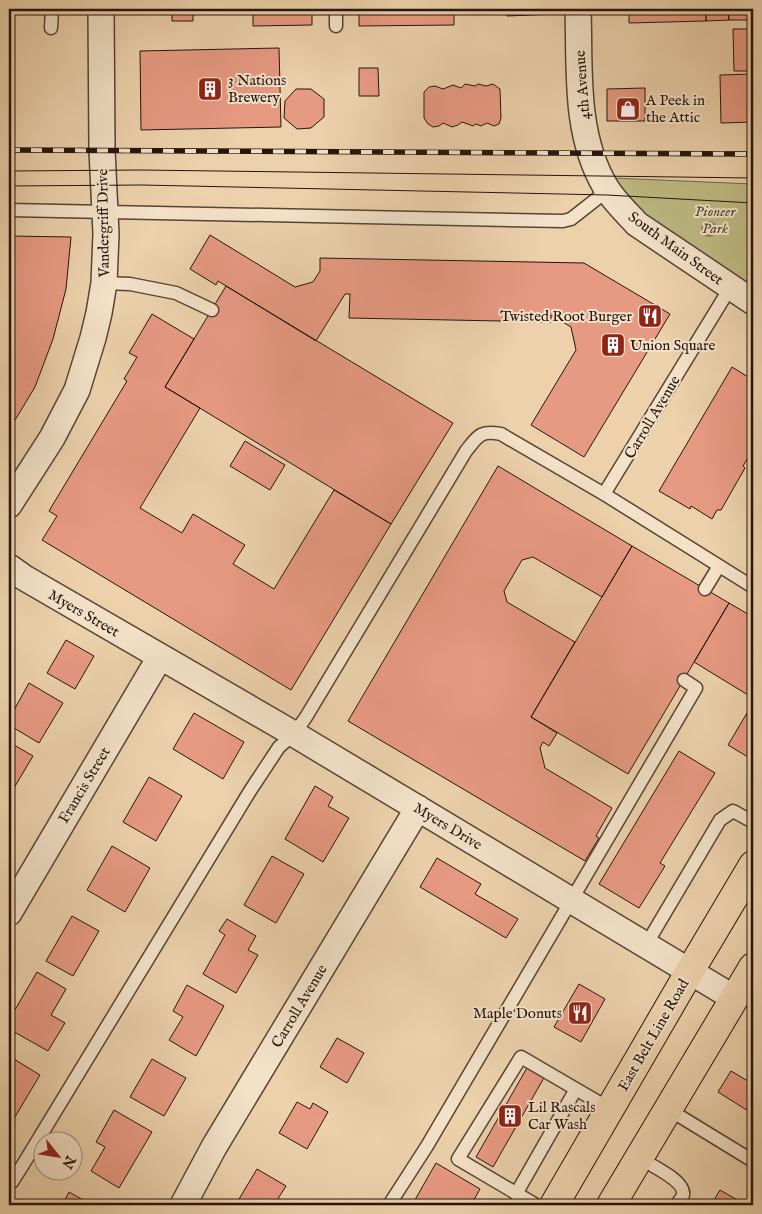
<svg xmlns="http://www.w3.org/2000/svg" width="762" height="1214" viewBox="0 0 762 1214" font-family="'IM FELL English',serif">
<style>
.green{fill:#beba84;stroke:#71684a}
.building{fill:#e79a82;stroke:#24150f}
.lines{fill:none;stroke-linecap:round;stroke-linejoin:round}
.lane-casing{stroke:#564436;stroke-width:15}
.street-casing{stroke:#564436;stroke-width:28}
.primary-casing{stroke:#24150f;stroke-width:30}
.lane{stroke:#f3e1c8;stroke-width:12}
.street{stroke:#f3e1c8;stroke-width:25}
.primary{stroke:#ecd1ab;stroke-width:28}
.tram{stroke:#24150f;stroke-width:1}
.rail-casing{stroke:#24150f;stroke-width:5.5}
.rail{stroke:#f3e1c8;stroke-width:4;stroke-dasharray:11;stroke-linecap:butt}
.tree{fill:#978568}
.labels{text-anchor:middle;stroke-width:4;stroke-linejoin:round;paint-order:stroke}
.poi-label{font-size:15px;fill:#24150f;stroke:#f3e1c8;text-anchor:start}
.street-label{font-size:15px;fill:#24150f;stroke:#f3e1c8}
.park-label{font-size:15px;font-style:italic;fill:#524732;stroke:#f3e1c8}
</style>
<rect width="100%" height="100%" fill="#ecd1ab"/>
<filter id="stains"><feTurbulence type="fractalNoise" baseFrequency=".004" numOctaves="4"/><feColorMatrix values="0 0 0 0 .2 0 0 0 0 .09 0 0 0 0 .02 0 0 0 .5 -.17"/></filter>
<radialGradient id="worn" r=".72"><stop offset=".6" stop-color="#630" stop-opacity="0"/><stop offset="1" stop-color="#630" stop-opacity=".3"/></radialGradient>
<path class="green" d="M613,178L753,184V290L656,226Z"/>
<path class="building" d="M172,9H193V21H172Z
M253,9H312V25L253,26Z
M359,9H454V25L359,26Z
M507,9H555V14L507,16Z
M629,9H706V21L629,23Z
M706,9H728L729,20L706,21Z
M728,9H753V20H729Z
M733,29H753V71H734Z
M279,48L281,127L141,130L140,51Z
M359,68H378L379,96H359Z
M753,74V122L721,123L720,75Z
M465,84L475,86L478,84L486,86L493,84L500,89L501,118L499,124L494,126L487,123L481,126L476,124L473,126L462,122L458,125L452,127L443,123L439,126L433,127L428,124L424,118V92L429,87L435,86L443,89L453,85L461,88Z
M645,88V121H607V89Z
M296,89H311L324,99V117L311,128L297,129L284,118L285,101Z
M210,235L295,287L313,282L320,271V258L584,263L670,314L584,457L531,425L576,350L571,327L551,315V322L349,318L350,294H345L316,341L218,281L216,285L190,269Z
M10,236L71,237L66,289L53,339L35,387L9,430V269Z
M226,286L453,423L391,524L165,387Z
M152,314L194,339L165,387L200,408L140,508L182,533L193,514L245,545L233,564L274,589L334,490L391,524L291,690L42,540L57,516L49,511L127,381L124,379L137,357L129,353Z
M732,367L753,380V449L743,466L745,468L721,510H717L712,519L691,506L690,509L659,491Z
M245,441L285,465L270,490L230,466Z
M498,466L632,546L602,597L533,557L522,560L504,591L507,602L575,642L531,717L557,733L549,746L543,742L540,748L545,768L612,808L596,836L599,838L585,861L348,721Z
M632,546L729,603L628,774L531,717Z
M729,603L753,617V698L694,662Z
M66,640L94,656L75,689L47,673Z
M29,683L63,703L39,743L9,725V719Z
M194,713L244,742L223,779L173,749Z
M747,713L753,717V760L728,745Z
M9,742L33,756L11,793L9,792Z
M679,751L715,773L660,863L665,866L639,908L599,884Z
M149,777L182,796L156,841L123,822Z
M315,786L333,797L328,806L349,818L323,862L285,839Z
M112,846L150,868L125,912L87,890Z
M272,856L304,874L276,923L244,905Z
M437,858L481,884L475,894L518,919L506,938L420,887Z
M72,916L99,931L73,976L46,961Z
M227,919L256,936L248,950L258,955L236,993L203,974L225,935L219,931Z
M37,972L66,989L51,1015L65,1023L48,1051L9,1029V1020Z
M579,984L605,999L581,1042L554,1027Z
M187,985L224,1006L196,1056L169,1040L183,1017L173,1011Z
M337,1038L364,1053L347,1083L320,1067Z
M9,1056L40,1075L9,1127Z
M152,1059L186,1078L164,1116L130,1097Z
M528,1066L545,1076L493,1167L476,1157Z
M731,1071L753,1084V1114L718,1092Z
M297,1102L310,1109L313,1103L328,1112L307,1149L279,1133Z
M114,1110L152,1132L119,1188L91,1171L105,1147L96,1142Z
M436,1163L480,1189L471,1205H412Z
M257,1169L286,1186L274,1205H251L239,1199Z
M720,1190L746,1205H711Z
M69,1192L92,1205H62Z"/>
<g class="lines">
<defs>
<path id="lane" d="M336,26V9
M51,28L52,9
M9,210L563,221L571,219L608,190
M104,283L130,284L176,293L212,310
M604,494L730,288
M705,589L719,566
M646,945L720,820L733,811L753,822
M668,1109L753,1161
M639,1158C649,1164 686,1181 683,1195C682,1198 678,1202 677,1205
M9,1182H12L24,1163L250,791L279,747L294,734L306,717L466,451C478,436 480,430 501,434L604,494L753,587
M516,1194L576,1089
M389,1205L427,1146L696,688L684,680
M536,1205L458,1159L521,1057L610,1109"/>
<path id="street" d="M578,9C580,68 574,133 605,186C613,200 626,212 637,224L753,302
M9,505L52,438L77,390L93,338L99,313L104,283L106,234L102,150L101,9
M9,567L23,577L294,734L734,998
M9,913L160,657
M183,1205L214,1147L418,808"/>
<path id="primary" d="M554,1205L690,971L753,865
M611,1205L753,967"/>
</defs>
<use href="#lane" class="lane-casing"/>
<use href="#street" class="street-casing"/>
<use href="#primary" class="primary-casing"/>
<use href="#lane" class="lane"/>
<use href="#street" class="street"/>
<use href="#primary" class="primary"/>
<path class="tram" d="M9,171L141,170L753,178
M9,186L142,185L607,195L753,203"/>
<defs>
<path id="rail" d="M9,150L753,154"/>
</defs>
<use href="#rail" class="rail-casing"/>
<use href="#rail" class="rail"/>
</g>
<circle class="tree" cx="709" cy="229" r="8"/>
<defs>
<symbol id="building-square" viewBox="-11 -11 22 22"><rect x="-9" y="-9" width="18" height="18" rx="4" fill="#8f2418" stroke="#f3e1c8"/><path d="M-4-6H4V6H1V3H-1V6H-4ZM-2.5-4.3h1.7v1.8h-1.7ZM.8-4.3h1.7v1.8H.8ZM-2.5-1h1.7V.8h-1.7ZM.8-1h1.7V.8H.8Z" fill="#fff"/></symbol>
<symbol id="shop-square" viewBox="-11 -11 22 22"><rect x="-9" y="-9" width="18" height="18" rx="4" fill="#8f2418" stroke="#f3e1c8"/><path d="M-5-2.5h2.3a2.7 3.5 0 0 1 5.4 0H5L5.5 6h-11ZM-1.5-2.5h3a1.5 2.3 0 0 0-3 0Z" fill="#fff"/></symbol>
<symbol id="restaurant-square" viewBox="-11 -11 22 22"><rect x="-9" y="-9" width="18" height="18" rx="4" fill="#8f2418" stroke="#f3e1c8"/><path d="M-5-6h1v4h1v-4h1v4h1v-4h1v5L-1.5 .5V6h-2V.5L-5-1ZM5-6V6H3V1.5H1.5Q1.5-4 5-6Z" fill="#fff"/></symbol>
</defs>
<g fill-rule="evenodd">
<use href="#building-square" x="196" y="75" width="28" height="28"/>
<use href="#shop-square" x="614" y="95" width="28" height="28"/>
<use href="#restaurant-square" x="636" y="302" width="28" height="28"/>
<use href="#building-square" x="599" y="331" width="28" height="28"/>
<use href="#restaurant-square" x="566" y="999" width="28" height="28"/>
<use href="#building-square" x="496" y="1102" width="28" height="28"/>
</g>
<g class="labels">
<g class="poi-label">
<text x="228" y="85">3 Nations<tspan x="228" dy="17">Brewery</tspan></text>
<text x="646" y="105">A Peek in<tspan x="646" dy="17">the Attic</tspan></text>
<text x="632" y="321" text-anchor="end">Twisted Root Burger</text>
<text x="630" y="350">Union Square</text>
<text x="562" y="1018" text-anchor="end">Maple Donuts</text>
<text x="528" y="1112">Lil Rascals<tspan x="528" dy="17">Car Wash</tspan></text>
</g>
<g class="street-label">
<text transform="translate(582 85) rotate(-94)" y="5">4th Avenue</text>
<text transform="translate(103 223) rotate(-91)" y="5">Vandergriff Drive</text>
<text transform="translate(676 248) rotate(36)" y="5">South Main Street</text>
<text transform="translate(652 417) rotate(-59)" y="5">Carroll Avenue</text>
<text transform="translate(84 613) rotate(30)" y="5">Myers Street</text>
<text transform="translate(84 785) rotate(-59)" y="5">Francis Street</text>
<text transform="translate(448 826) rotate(31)" y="5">Myers Drive</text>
<text transform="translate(299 1006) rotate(-59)" y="5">Carroll Avenue</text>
<text transform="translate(653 1035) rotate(-60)" y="5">East Belt Line Road</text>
</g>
<g class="park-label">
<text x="715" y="216">Pioneer<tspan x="715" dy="17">Park</tspan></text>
</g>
</g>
<rect width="762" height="1214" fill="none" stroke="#ecd1ab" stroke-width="30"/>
<rect x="10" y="10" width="742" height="1194" fill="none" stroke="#24150f" stroke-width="2.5"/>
<rect x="15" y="15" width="732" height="1184" fill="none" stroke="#24150f"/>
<g transform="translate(58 1156) rotate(120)"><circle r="24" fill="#f3e1c8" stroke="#a08f7e"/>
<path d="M0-4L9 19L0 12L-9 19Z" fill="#8f2418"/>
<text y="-8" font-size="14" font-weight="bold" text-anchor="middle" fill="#24150f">N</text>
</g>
<rect width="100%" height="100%" filter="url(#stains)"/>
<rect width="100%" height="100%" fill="url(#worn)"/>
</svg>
